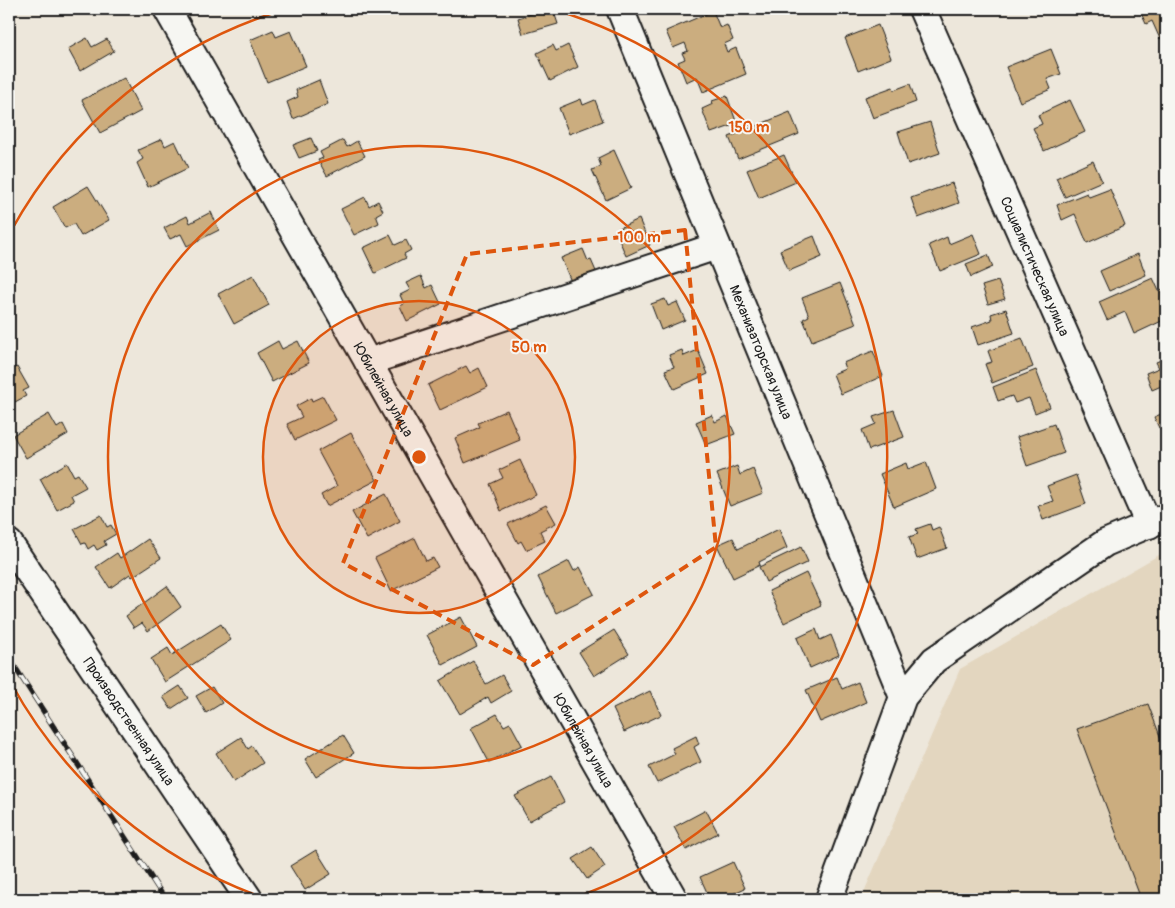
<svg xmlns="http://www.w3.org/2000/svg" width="1175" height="908" viewBox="0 0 1175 908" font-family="Pangolin,sans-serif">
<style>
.built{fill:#e3d6bf}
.building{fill:#cbad7f;stroke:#1c1c1c}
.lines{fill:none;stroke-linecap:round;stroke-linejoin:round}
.minor-casing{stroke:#1c1c1c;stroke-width:30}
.minor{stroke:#f6f6f2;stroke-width:26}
.rail-casing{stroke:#1c1c1c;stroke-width:5.5}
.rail{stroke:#f6f6f2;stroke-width:4;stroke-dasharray:11;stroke-linecap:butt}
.marked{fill:none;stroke:#de560d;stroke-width:4;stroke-dasharray:10 6;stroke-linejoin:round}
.ring{fill:none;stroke:#de560d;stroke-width:2.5}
.labels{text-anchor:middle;stroke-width:4;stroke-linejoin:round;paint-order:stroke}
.street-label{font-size:14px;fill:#1c1c1c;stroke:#f6f6f2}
.centre{fill:#de560d;stroke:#f6f6f2;stroke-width:2.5}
.ring-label{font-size:15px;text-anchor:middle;font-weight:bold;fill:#de560d;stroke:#f6f6f2;stroke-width:4;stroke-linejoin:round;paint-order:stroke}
</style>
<rect width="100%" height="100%" fill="#ede7db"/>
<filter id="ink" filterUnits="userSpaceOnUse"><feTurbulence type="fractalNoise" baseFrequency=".02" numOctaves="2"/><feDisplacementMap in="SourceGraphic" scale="10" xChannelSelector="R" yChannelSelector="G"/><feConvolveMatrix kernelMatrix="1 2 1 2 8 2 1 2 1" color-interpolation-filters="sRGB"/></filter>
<g filter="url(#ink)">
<path class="built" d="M1166,551V899H861L960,669Z"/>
<path class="building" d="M548,9H553L558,24L523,34L518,18Z
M1143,9H1166V36L1160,39L1152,21L1146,24L1141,13L1144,11Z
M713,11L720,28L727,25L733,40L724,44L727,52L736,48L746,74L703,92L697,77L686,82L678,62L685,59L682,53L688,51L685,43L673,48L666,31Z
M878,25L891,58L858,71L845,38Z
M273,30L276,37L291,31L306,66L267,82L250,40Z
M87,38L92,47L107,39L114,51L80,71L68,49Z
M553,45L556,51L568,45L578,67L550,81L537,53Z
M1051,49L1061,74L1047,79L1051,89L1020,102L1006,67Z
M124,78L141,111L100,133L82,100Z
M319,80L328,104L293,119L287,102L298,97L296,90Z
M910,84L916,102L873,118L865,97L893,87L894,90Z
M727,96L737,124L711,133L702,109L713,104L712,101Z
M581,99L583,105L595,100L603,121L569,134L559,108Z
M1070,100L1085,132L1044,151L1033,128L1042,124L1038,115Z
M790,112L799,134L738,159L729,137Z
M930,122L940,153L908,164L898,132Z
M311,138L317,151L299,158L293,145Z
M162,139L165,146L175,141L188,168L148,187L137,163L143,159L138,150Z
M343,140L347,147L357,141L365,156L327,176L318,160L323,158L320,152Z
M614,150L631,188L606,200L592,170L601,166L598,158Z
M784,155L796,182L759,198L747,170Z
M1093,161L1102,181L1065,197L1056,178Z
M952,183L959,203L918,218L911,198Z
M88,186L109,220L81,236L74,224L65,228L53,207Z
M1110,189L1125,226L1087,243L1075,214L1062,220L1057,205L1087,193L1089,197Z
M365,197L369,206L378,201L383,211L376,215L379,223L354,235L341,209Z
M211,212L219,230L187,246L181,234L170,239L164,228L187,216L190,223Z
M639,219L650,245L626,256L615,230Z
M973,234L981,254L940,271L929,245L947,237L949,244Z
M390,235L395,245L406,240L411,250L404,254L406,258L375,273L363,248Z
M814,236L822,257L789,271L780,250Z
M583,249L588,261L591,260L598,276L573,286L561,258Z
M1138,254L1146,275L1109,291L1100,271Z
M988,255L993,267L971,277L966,264Z
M253,275L269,305L234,324L218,294Z
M421,276L426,288L432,285L441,304L407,321L400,306L404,304L400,295L410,290L406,283Z
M1153,278L1159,291L1164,288L1166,294V319L1134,334L1125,312L1107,320L1099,302Z
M998,281L1005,299L988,304L982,286Z
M840,283L856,324L812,341L803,319L809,316L802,298Z
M665,299L668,306L677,302L685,320L661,330L651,304Z
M1006,309L1014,333L978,345L972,327L992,320L991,314Z
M1022,338L1033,367L992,383L985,364L992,362L988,351Z
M278,341L282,349L298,341L309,363L272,382L257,353Z
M682,350L684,356L698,350L708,374L674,389L665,370L674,367L669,355Z
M873,351L883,376L841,394L833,374L845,369L843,363Z
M1166,358V384L1152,390L1146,373L1159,368L1156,362Z
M466,366L470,373L479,368L488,387L440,410L428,385Z
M17,367L29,388L23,391L26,396L15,402L12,397L9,399V371Z
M1036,370L1050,407L1035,413L1029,398L1015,403L1012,396L998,401L993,387Z
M323,396L336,420L295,440L287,424L302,417L296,406L311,398L312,401Z
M507,410L520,440L465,463L455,438L480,427L478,423Z
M894,410L904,437L869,450L862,430L876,424L873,417Z
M1166,412V425L1159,428L1154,417Z
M49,414L57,428L63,424L68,434L26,458L13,435Z
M712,415L715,422L727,416L735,434L706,445L696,422Z
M1054,424L1064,453L1027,466L1017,437Z
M351,433L377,480L327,506L321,495L337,486L318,451Z
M520,460L536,495L501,511L490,484L503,478L499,470Z
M926,462L936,489L894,507L880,474L906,463L908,469Z
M67,463L74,476L78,474L86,487L71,495L74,501L57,510L40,479Z
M737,466L740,475L753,469L763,493L730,506L717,474Z
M1076,475L1086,504L1043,520L1038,506L1053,501L1047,486Z
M386,494L400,521L367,539L352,512Z
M546,505L556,523L540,531L545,541L526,550L521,541L518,543L508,524Z
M101,515L107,527L111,525L116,534L104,541L106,545L97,550L94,545L88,549L85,543L82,544L74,529Z
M930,524L932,530L939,527L947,548L917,559L909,537L918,534L916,529Z
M779,529L787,548L759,562L760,565L733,578L717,545L733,538L738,549Z
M415,538L426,561L433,558L438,567L391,591L375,558Z
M148,539L161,558L132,577L130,574L110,588L96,567L117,553L120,558Z
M801,547L808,562L766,582L759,567Z
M569,561L574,571L580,567L594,594L556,613L538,577Z
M806,573L821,605L784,623L769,591Z
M167,586L181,607L148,631L142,623L134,628L126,616Z
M461,617L477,647L443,665L427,635Z
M221,624L231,640L165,682L151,659L168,648L172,655Z
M816,629L820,640L831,635L839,655L810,668L797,638Z
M614,630L629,654L594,676L579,652Z
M473,661L486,684L502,675L511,691L491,703L488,697L460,714L440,681Z
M837,677L842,689L858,682L866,702L820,722L806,690Z
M180,686L188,698L171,709L163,697Z
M212,687L222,703L206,713L196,696Z
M650,691L661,715L624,732L613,709Z
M1148,704L1166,752V896L1159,899H1141L1077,729Z
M497,714L504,726L510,723L522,745L489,762L471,728Z
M343,735L354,753L316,777L305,759Z
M696,736L699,744L694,747L701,762L657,783L649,767L675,754L672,748Z
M241,737L248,749L252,746L263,763L234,782L216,753Z
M551,777L564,802L529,821L515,796Z
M706,810L718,833L686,850L674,827Z
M592,847L605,867L587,879L573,859Z
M316,850L331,874L305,890L290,866Z
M733,862L745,888L722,899H710L700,877Z"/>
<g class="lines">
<defs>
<g id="minor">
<path id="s1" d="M167,9L674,899"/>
<path id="s2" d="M620,9L903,697"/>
<path id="s3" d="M922,9L1149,525"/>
<path d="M368,362L717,246"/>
<path id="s4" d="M9,543L249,899"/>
<path d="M829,899L903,697L934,660L1105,543L1166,517"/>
</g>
</defs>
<use href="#minor" class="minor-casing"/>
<use href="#minor" class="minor"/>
<defs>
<path id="rail" d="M9,658L165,899
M9,892L14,899"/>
</defs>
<use href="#rail" class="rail-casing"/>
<use href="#rail" class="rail"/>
</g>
</g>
<path class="marked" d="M685,230L716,547L533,665L343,563L467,254Z"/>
<circle cx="419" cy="457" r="156" fill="#de560d" fill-opacity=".12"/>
<g class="ring">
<circle cx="419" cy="457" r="156"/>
<circle cx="419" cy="457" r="311"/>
<path d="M267 899A467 467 0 0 1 11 683M11 231A467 467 0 0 1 286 9M552 9A467 467 0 0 1 571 899"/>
</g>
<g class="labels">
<g class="street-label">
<text dy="5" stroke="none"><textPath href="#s3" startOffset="281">Социалистическая улица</textPath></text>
<text dy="5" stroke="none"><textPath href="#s2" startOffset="371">Механизаторская улица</textPath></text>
<text dy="5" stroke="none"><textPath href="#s1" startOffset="438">Юбилейная улица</textPath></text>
<text dy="5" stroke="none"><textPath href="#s4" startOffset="215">Производственная улица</textPath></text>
<text dy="5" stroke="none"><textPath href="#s1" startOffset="842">Юбилейная улица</textPath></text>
</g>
</g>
<circle cx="419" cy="457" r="8" class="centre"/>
<g class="ring-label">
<text x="749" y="132">150 m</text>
<text x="639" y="242">100 m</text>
<text x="529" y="352">50 m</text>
</g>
<rect width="1175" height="908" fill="none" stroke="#f6f6f2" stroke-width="30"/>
<rect x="15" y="15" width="1145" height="878" fill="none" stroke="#1c1c1c" stroke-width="2" filter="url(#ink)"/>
</svg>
